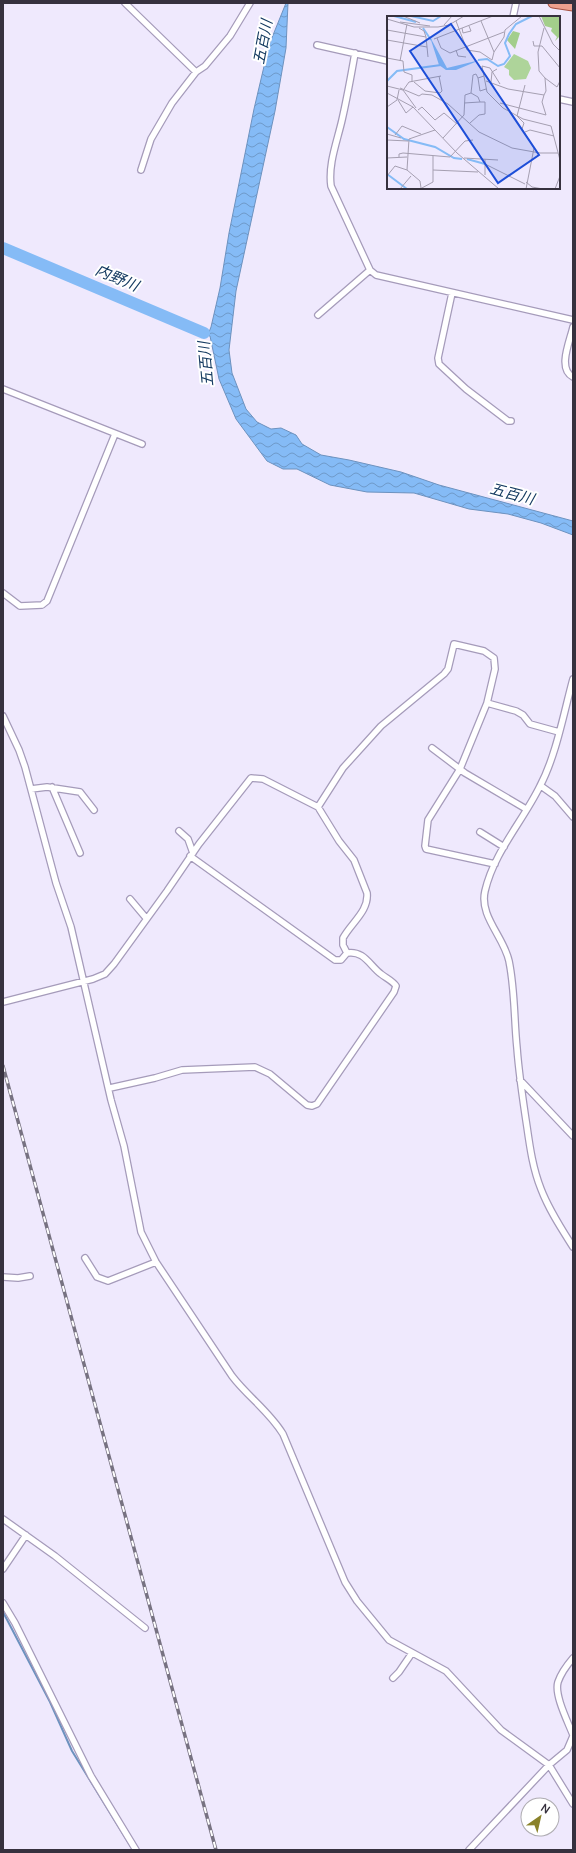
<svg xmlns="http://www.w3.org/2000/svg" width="576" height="1853" viewBox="0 0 576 1853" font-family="Manrope,'Noto Sans JP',sans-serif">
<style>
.water{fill:url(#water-waves);stroke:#6d92bf}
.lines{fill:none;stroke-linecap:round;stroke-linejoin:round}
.stream{stroke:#6d92bf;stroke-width:2}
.river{stroke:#85bbf6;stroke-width:12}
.street-casing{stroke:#a59bba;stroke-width:8}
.primary-casing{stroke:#a55041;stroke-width:11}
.street{stroke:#fff;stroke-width:5.5}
.primary{stroke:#eda08e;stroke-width:9}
.rail-casing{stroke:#777281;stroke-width:3.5}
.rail{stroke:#fff;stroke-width:2;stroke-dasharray:6;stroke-linecap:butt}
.labels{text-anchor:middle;stroke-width:4;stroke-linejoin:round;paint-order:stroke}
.water-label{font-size:15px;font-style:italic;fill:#153b61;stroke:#fff}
.inset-river{fill:none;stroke:#85bbf6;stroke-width:2}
.inset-road{fill:none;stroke:#a59fb1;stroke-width:1}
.view{fill:#1d4ed8;fill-opacity:0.15;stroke:#1d4ed8;stroke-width:2}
.inset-edge{fill:none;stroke:#36313e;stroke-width:2}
</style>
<defs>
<pattern id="water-waves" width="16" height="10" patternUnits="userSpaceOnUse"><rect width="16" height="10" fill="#85bbf6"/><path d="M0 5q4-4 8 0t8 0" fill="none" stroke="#6e99c9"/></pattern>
</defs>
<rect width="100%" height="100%" fill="#efe9fd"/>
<path class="water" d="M286,3H288L286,48L275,111L236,291L229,350L232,373L246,409L257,422L271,429L281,428L296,435L302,444L321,455L349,460L401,472L439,485L573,521V535L541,523L508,514L469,509L414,493L367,492L330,485L297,469H283L267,461L236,419L219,379L210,336L190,328V326L209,332L211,327L220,288L229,233L254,109L269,45Z"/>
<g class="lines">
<path class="stream" d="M3,1612L50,1702L72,1751L133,1850"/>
<path class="river" d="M3,248L204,333"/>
<defs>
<path id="street" d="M125,3L196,72
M513,17L516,3
M317,45L388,61
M355,53C351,76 347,98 342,120C337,142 328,164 331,186L370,270L376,275L573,320
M559,99L573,102
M141,170L151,139L172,103L196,72L205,66L230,36L250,3
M452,293L438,358L439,364L466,389L508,421H511
M318,315L370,270
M573,327C570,341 557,369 573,377
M3,389L142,444
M3,593L20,606L42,605L47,601L115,434
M573,679C564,712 556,756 540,786C523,821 494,852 485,891C479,916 504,937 509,961C515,990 514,1019 517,1048C519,1075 523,1101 527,1127C530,1148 533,1169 541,1189C549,1210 561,1228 573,1247
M487,703L460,769L428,820L425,846L426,849L495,864
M3,716L19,750L25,767L56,883L71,927L111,1100L124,1146L141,1232L156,1262L232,1376C248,1397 269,1411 283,1434L345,1582L357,1601L389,1640L446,1671L501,1730L549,1765L573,1804
M432,748L465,773L526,809
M541,786L555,796L573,817
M52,787L80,853
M31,789L47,787L80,792L94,810
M179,831L188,839L193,853
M480,832L504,847
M190,856L335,960H341L347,953
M130,899L146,918
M3,1002L93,979L105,974L114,964L167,891L199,844L251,778L263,779L318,807L343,768L381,726L444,674L448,669L454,644L484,651L494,658L495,669L487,703L516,711L523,715L530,724L559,732
M520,1080L573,1136
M110,1088L155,1078L182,1070L255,1067L270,1074L307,1105L312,1106L317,1104L394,992L396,986C393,981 386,978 381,974C370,966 364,950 347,953L343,945V938C351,923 369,911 367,893L354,860L339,841L318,807
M85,1258L97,1277L108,1281L156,1262
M3,1277L18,1278L30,1276
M3,1519L55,1556L145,1628
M3,1569L26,1535
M3,1603L15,1623L91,1776L136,1850
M573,1658C567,1665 561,1673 558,1682C554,1695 568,1722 573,1735
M393,1678L399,1672L412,1653
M469,1850L549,1765L567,1750L573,1736"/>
<path id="primary" d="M553,3L573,6"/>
</defs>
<use href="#street" class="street-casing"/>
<use href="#primary" class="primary-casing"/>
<use href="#street" class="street"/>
<use href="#primary" class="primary"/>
<defs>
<path id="rail" d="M3,1066L216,1850"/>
</defs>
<use href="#rail" class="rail-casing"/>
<use href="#rail" class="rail"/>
</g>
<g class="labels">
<g class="water-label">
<text transform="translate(263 42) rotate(-79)" y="5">五百川</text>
<text transform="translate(117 278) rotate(23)" y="5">内野川</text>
<text transform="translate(206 364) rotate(-95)" y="5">五百川</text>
<text transform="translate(512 494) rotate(15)" y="5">五百川</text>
</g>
</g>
<g transform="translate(387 16)">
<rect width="173" height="173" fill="#efe9fd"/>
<path d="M154,0H173V20L168,25L170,21L164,15L165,12L158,10ZM126,15L133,17L128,33L120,24Z" fill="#a3ce8b"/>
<path d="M127,38L141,45L144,52L139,63L127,64L122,59V54L117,51Z" fill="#aed49a"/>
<path d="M43,21L60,52L93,44L69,54H59L52,49Z" fill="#85bbf6"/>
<path class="inset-river" d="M7,0L29,6M24,0L46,5L54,0M36,12L44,24M91,44L100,43L111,50L117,48L123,40L118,27L122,18L129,8L145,0M0,65L10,55L54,49M0,111L17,123L48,131L67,142L75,143M80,143L98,148M0,158L20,173"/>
<path class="inset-road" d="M16,0L33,7M152,0L166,28L173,35M0,3L27,11H51L62,9L77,0M69,5L80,34L93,36L105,44L107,36L117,21L118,14L135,0M94,5L107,36M13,6L43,10M57,9L65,0M32,12L37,15L39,21M75,12L76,17L84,15L82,10M0,14L39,21L41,41M50,22L54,32L63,37L117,16M47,23L106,0M0,24L40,31M146,25L147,30H155L173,52M69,34L71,40L79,41M0,42L16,45L17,56L25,59V66M13,45L20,8M91,62L93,75L99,73M158,62L170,71L173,65M99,65L121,73L157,79L159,75L158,62L152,55L151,36L157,12M27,66L38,75L53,77L55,75L52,60M104,66L105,56L110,53M113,68L103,52L95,50L100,76L116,92L136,103L164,110L173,144M138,69L130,100L137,107L135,113L147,132L139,173M0,70L16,74L29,92M13,72L32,80L35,78L45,79L61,88L92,116L125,132L153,137H171M17,73L22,66L54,60M0,77L26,91L70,137L112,173M11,84L19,97L26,91M77,87L93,86M113,87L159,99L155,86L157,79M0,91L10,84L12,74M31,94L35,91L48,104L57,97L70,108M83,107L92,99L98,98V86H93L91,81L84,77M138,116L143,114L167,120M0,118L14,122M8,119L15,110L34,118M56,122L77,99L78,79L84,77L86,59L89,58L91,62L97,60M0,124L21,125M12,141V138L16,137L63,141L78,125L86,124M0,142L20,141M77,142L111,144M98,148L138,168M46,154L91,156M98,159V143M0,160L8,150L20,154M139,166L145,171L156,173M34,172L33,165L20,154L22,123L48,114M13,173L24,160M33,173L46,166V140M168,173L173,160"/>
<path class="view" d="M64,8L152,139L111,167L23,35Z"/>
<rect width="173" height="173" class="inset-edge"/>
</g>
<rect width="576" height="1853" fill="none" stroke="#36313e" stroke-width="8"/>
<g transform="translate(540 1817) rotate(34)"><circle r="19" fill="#ffffff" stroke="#afadb2"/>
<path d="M0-3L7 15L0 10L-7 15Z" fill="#8a822a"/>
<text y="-6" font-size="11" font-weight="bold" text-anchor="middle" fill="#36313e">N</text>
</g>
</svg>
